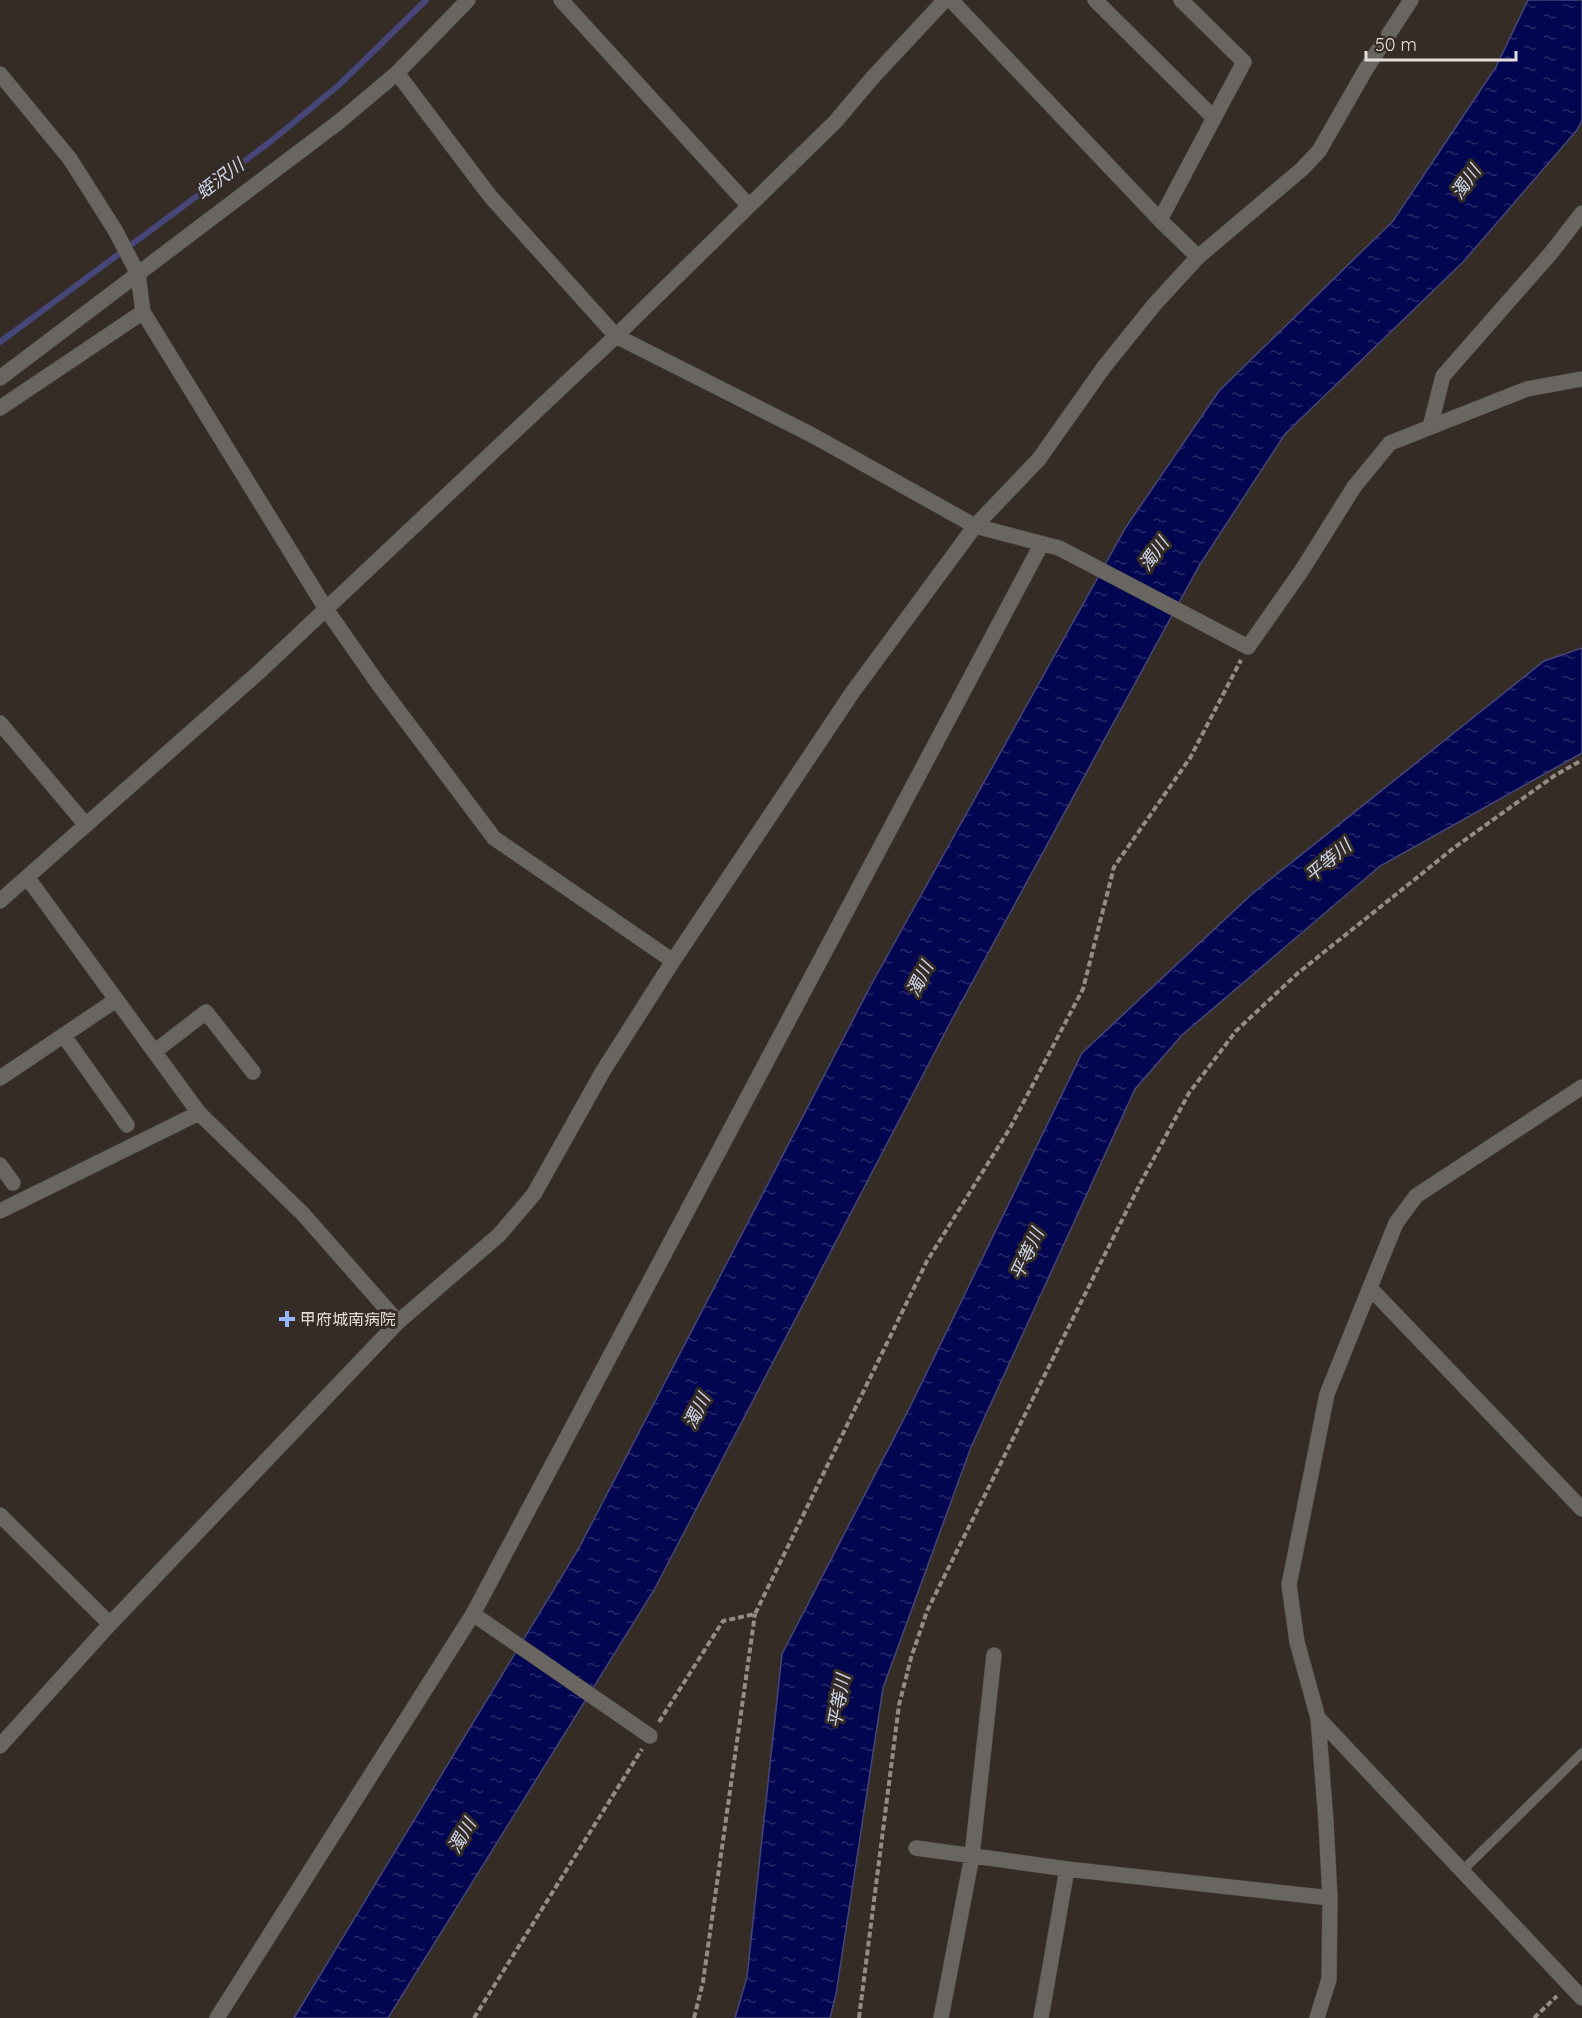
<svg xmlns="http://www.w3.org/2000/svg" width="1582" height="2018" viewBox="0 0 1582 2018" font-family="Quicksand,'Noto Sans JP',sans-serif">
<style>
.water{fill:url(#water-ripples);stroke:#464679;stroke-width:1.5}
.lines{fill:none;stroke-linecap:round;stroke-linejoin:round}
.stream{stroke:#464679;stroke-width:6}
.service-casing{stroke:#514843;stroke-width:10}
.minor-casing{stroke:#514843;stroke-width:16}
.tertiary-casing{stroke:#514843;stroke-width:16}
.path{stroke:#938c87;stroke-width:4;stroke-dasharray:6 3;stroke-linecap:butt}
.service{stroke:#696561;stroke-width:9}
.minor{stroke:#696561;stroke-width:15}
.tertiary{stroke:#696561;stroke-width:15}
.poi-dot{fill:#96b6fd;stroke:#352c26;stroke-width:2}
.labels{text-anchor:middle;stroke-width:6;stroke-linejoin:round;paint-order:stroke}
.poi-label{font-size:16px;fill:#e4deda;stroke:#352c26;text-anchor:start}
.water-label{font-size:18px;font-style:italic;fill:#ced8ed;stroke:#352c26}
</style>
<defs>
<pattern id="water-ripples" width="26" height="14" patternUnits="userSpaceOnUse" patternTransform="scale(1.5)"><rect width="26" height="14" fill="#02054f"/><path d="M2 4q2-2 4 0t4 0M15 11q2-2 4 0t4 0" fill="none" stroke="#272968"/></pattern>
</defs>
<rect width="100%" height="100%" fill="#352c26"/>
<path class="water" d="M1528,0H1582V120L1577,130L1463,262L1285,434L1199,566L950,1023L654,1590L388,2018H294L579,1548L871,985L1126,527L1219,391L1393,221L1496,67Z
M1582,648V753L1380,866L1182,1035L1135,1089L971,1447L883,1688L836,1994L830,2018H735L747,1977L782,1654L909,1409L1082,1053L1253,893L1544,661Z"/>
<g class="lines">
<path class="stream" d="M0,342L270,142L339,85L426,0"/>
<defs>
<path id="service" d="M1462,1871L1582,1753"/>
<path id="minor" d="M561,0L749,206
M951,0L1161,221L1198,257
M1095,0L1214,118L1160,220
M1181,0L1244,62L1214,118
M397,73L490,196L616,336L812,435L975,526L1059,548L1248,647L1302,570L1354,487L1390,443L1527,389L1582,379
M0,74L70,159L115,230L138,274L143,312L326,609L379,685L494,838L673,961
M0,408L143,312
M1430,427L1443,376L1551,253L1582,213
M0,723L86,825
M27,877L199,1113L303,1214L398,1322
M0,901L259,672L616,336L835,122L874,76L945,0
M64,1036L127,1125
M154,1052L206,1012L253,1072
M0,1078L116,1000
M0,1165L13,1183
M0,1211L199,1113
M1370,1288L1582,1509
M0,1515L110,1624
M473,1614L650,1736
M1318,1718L1582,1998
M916,1848L1067,1869L1330,1898
M217,2018L473,1614L1041,545
M941,2018L972,1856L994,1655
M1041,2018L1067,1869
M1317,2018L1329,1979L1330,1898L1326,1822L1318,1718L1297,1642L1289,1585L1327,1394L1396,1223L1416,1196L1582,1087"/>
<path id="tertiary" d="M0,378L340,121L397,73L468,0
M0,1746L110,1624L398,1322L499,1235L534,1194L603,1071L673,961L852,693L975,526L1039,459L1104,367L1154,305L1198,257L1302,169L1319,151L1366,69L1411,0"/>
</defs>
<use href="#service" class="service-casing"/>
<use href="#minor" class="minor-casing"/>
<use href="#tertiary" class="tertiary-casing"/>
<path class="path" d="M659,1722L723,1621L755,1614L927,1261L1010,1128L1083,989L1114,867L1190,758L1241,660
M474,2018L642,1749
M694,2018L703,1982L755,1614
M859,2018L899,1705L911,1658L927,1611L1140,1184L1189,1093L1236,1031L1298,973L1455,847L1554,776L1582,760
M1534,2018L1557,1996"/>
<use href="#service" class="service"/>
<use href="#minor" class="minor"/>
<use href="#tertiary" class="tertiary"/>
</g>
<path class="poi-dot" d="M284 1310h6v6h6v6h-6v6h-6v-6h-6v-6h6z"/>
<g class="labels">
<g class="poi-label">
<text x="300" y="1325">甲府城南病院</text>
</g>
<g class="water-label">
<text transform="translate(220 179) rotate(-37)" y="6">蛭沢川</text>
<text transform="translate(1466 182) rotate(-55)" y="6">濁川</text>
<text transform="translate(1154 554) rotate(-54)" y="6">濁川</text>
<text transform="translate(1328 861) rotate(-40)" y="6">平等川</text>
<text transform="translate(920 979) rotate(-63)" y="6">濁川</text>
<text transform="translate(1027 1254) rotate(-65)" y="6">平等川</text>
<text transform="translate(697 1411) rotate(-63)" y="6">濁川</text>
<text transform="translate(839 1701) rotate(-80)" y="6">平等川</text>
<text transform="translate(462 1836) rotate(-60)" y="6">濁川</text>
</g>
</g>
<path d="M1366 51v9h150v-9" fill="none" stroke="#e4deda" stroke-width="3"/>
<text x="1375" y="51" font-size="18" fill="#e4deda" stroke="#352c26" stroke-width="4.5" paint-order="stroke">50 m</text>
</svg>
